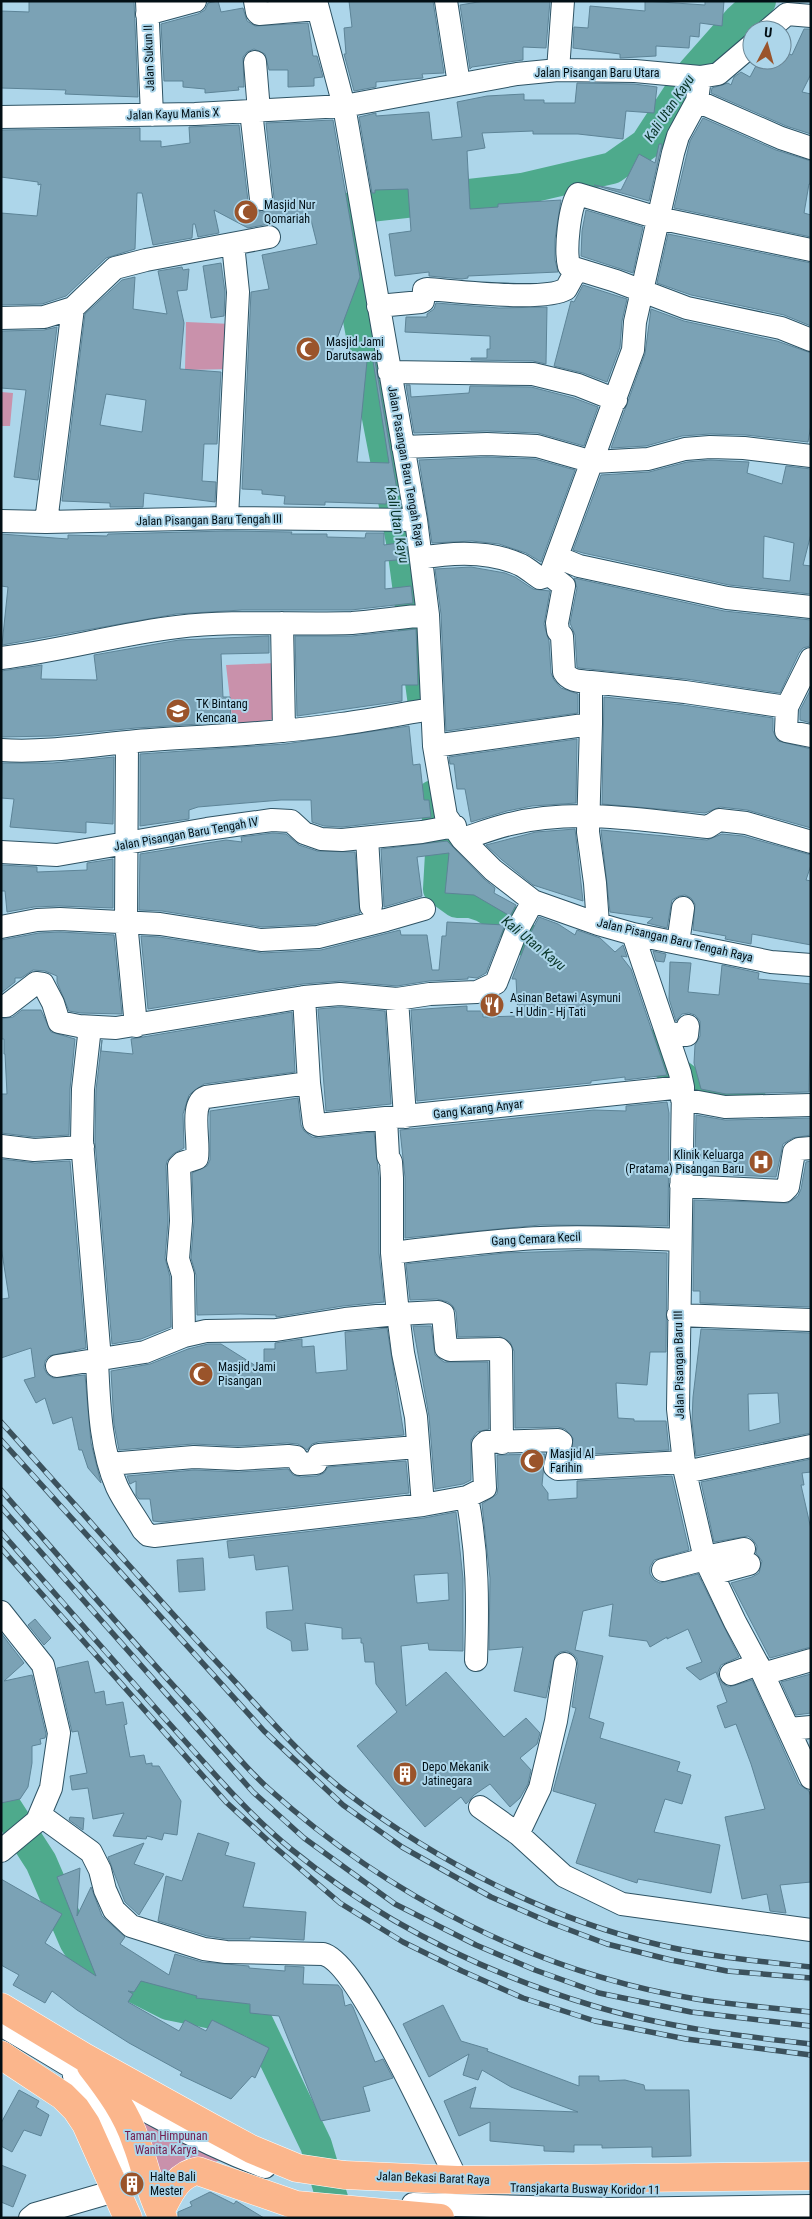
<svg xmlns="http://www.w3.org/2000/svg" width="812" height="2219" viewBox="0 0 812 2219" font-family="'Roboto Condensed',sans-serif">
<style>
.green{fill:#c991ab}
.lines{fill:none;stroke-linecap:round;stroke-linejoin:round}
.river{stroke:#4eaa8c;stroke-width:32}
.building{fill:#7ba2b5;stroke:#5d8497;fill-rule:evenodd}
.minor-casing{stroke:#2e5364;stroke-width:24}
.major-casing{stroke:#fff;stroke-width:29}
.minor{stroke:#fff;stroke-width:22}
.major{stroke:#fbb68c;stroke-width:28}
.rail-casing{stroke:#3b515c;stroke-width:5.5}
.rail{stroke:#add6ea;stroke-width:4;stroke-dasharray:11;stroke-linecap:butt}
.labels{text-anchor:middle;stroke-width:4;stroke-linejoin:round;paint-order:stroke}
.street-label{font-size:12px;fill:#020f15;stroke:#add6ea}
.poi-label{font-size:12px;fill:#020f15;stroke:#add6ea;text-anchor:start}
.park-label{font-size:12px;fill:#731d4f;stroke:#add6ea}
.water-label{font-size:14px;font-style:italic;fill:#093528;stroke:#add6ea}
</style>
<rect width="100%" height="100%" fill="#add6ea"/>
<path class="green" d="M186,322L232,324V369L185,370Z
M1,392L13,393L10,426H1Z
M276,663L278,719L233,724L226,665Z
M84,2057L251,2149L187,2172L159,2210Z"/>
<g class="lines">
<path class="river" d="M424,705L403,547L340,222L352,208L522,189L612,168L646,144L693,72L739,20L760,1
M433,796L442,836L439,889L457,902H471L483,906L508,921L524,938L562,967
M629,1029C653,1052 687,1088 719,1098C728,1101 741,1100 751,1101
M1,1800L41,1862L75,1941L85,1957L105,1972L168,2004L257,2022L316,2145L338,2218"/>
</g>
<path class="building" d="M29,1H134L138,97L65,94L66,90L1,88V11L29,12Z
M218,1L221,12L243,8L247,21L255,26L308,23L313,56H317L323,77L314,78V86L288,87V70H269L265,54L254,49L247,52L243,57L244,87H238L239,90L205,93V89L183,87V81H164L161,24L198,14L205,10L208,3Z
M349,1H433L444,73L422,74L423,78L376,82V87L354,91L344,54H346L344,28L352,27Z
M484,1H550L546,48L523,47V60L472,67L470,69L460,5Z
M645,1L705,5V1H724L722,26L700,23L699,37L690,36L689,48L656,46V56L620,58V54L573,48L574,27L588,28L590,6L645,11Z
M804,29H811V74L802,92L811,94V134L786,126L711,93L712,88L728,83L731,85L734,77L741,72L750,77L759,60H782L783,51L792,55Z
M577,83L634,84L657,87L654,113L626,111L623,139L578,134H533V131L482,133L485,148L467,151L470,209L498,207V204L561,200L555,239V260L558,272L468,276V278L462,279L429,276V272L395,276L389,234L411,231L408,189L375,190V193H372L359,117L376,113V116L429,112L432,140L462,137L457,102L487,96L524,94V100H544V103H575Z
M703,118L776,150L811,161V184H809L804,213L811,215V237L674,208L690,141Z
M333,120L360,277L329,360L367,361L357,462L389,463L373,361H375L398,496L387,497L386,504L325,502V505L284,504L285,496L262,494V490L242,489L251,292L269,289L262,255L317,244L310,216L248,228L214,210L219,233L198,237L195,224H193L192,238L153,245L142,193H137L135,249L106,258L66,296L42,304L1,305V213L37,216L41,184L38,185V182L1,177V130L140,128V141H161V147L190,143L189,127L239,125L248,201L255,211L262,212L269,209L274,198L266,123Z
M659,144H662L649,201L594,185L621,190L639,154L655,163Z
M586,210L643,227L633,273L581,256L582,231Z
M668,234L811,263V326L784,315L691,295L657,283Z
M221,263L225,292L224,316L211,318L203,266Z
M182,267L183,270L189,269L187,290L177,291L184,323L180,369L221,372L217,444H204L202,481L216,482L215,502L144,493L143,507H110V503L62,501L85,314L122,280L135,277L133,309L167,314L158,271ZM106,394L146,400L142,432L100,425Z
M583,285L627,299L622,321L620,347L607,382L583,373L554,366L571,301L574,302Z
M436,303L499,308L547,307L546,364L533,361L471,360V358H487V349H490V336L405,332L406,317H427V314L434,309Z
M651,309L684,321L777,341L811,353V425L808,442L746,435L710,434L682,436L646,446L611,448L645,354Z
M57,327L38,480L14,477L26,390L1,388L2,331L44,330Z
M406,385H410L411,397L469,393L470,386L531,387L574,398L598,407L584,446L538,433L487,431L414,433Z
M487,457L535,459L575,470L541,562L526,553L499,544L472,541L432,543L419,460Z
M710,460L749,462L747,473L782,484L786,466L811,469V534L803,565L811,566V594L729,585L583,553L573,550L601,475L649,472L687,462ZM764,536L794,543L790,581L763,578Z
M227,531L292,532L291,534H327V537L365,538L366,533H384V545L406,542L408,559L385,561V589L411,586L413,603L351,610H242L176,614L2,645L8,587L1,586V534L68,539V535L107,536L108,534Z
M471,567L505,573L515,577L533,589L550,591L544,624L549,641L551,673L554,680L561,688L578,694V713L446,731L441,614L435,569Z
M574,578L724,611L811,620L810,646L803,648L799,653L780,693L686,679L579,668L577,667L575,635L570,623L577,588Z
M416,629L418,685H402V701L297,716L295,636H352Z
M269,636V653L221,654L223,697H230L231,722L136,728L52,736L1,737V671L42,665L41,679L97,680L94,655L179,640Z
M811,689V723L800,720V710Z
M604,697L683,705L773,718V731L778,741L811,749V828L747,810L720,807L705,813L602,804Z
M409,726L413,765L420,764L424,800H429L431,817L342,827L324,826L312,822L311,800H281L198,807L189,810V819L140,826V754L285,744Z
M577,739L576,803L532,806L507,811L471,822L465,789H457L454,764H450L449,757Z
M114,757L113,824L86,822V833L10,827L14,799L1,798L2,763H53Z
M575,829L583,901L533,885L502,860L486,845L536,832Z
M601,830L707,840L722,834L743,836L811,855V865L806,880L811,881V945L752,934L751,944L725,939L726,936L693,930L695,904L691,898L685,895L679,896L672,900L667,928L647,923L653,918L610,912Z
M273,833L286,834L299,845L317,851L355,852L360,913L316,924L262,927L162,911L139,910L140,854L226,840L242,842L241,837Z
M447,841L484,879L495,888L494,893L516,905L510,916L474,895L445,893L449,853L417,857L422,896L384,907L381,849Z
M113,859V908L59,906L34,907L7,912L5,891H1V865L37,867V872L87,870V863Z
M539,917L558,924L575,935L577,930L600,938L615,952L623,945L627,957L621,956L631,969L667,1075L625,1080V1077L591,1081V1083L417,1101L411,1010L467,1006V1011H483V1017L518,1016L516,979H512L527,940Z
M447,922L505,925L486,973L477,978L468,977V979L429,981L397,986L341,981L303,984L148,1009L141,936L159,937L262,953L321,950L400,930L401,935H427L432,970H439L442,936H446Z
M60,932L114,935L122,1014L81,1013L69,1011L57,982V976L45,971L33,970L21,978H15V982L1,993V940L39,933Z
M653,951L666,954L664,962L656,961Z
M670,962L691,963L688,992L719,995L722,965L759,973L758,979L811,984L809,1092L726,1094L701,1089L694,1063L695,1045L700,1036V1021L695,1015L689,1013L682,1014L676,1021L669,999Z
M340,1007L385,1011L391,1104L326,1111L318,1009Z
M22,1010H41L51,1032L75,1039L70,1089L69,1135L34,1137L1,1133V1094H7L5,1054H4V1039H1V1019L13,1017Z
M292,1012L295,1072L204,1084L189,1095L183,1114L184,1148L173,1154L167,1161L166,1166L168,1221L165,1258L170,1277L171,1327L141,1339L112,1344L95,1141L96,1090L102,1040L101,1051L133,1054L131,1039Z
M298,1098L301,1125L304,1131L312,1137L319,1138L374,1132L379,1178V1253L384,1302L343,1306L276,1317V1315L240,1314L197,1315L196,1275L191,1258L194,1221L192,1173L207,1166L210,1160V1111Z
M667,1102L669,1113L668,1226L540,1225L405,1238V1177L400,1130L594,1110L626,1111V1106Z
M696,1115L725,1120L811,1118V1135L793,1138L783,1144L776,1177L733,1175V1163L695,1159Z
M1,1159L35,1163L70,1161L86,1348L49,1356L45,1361L44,1368L47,1374L53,1378L85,1375L91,1443L101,1483L88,1468L82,1450H79L72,1417L53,1424L45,1398L36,1403L24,1380L35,1377L31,1348L1,1358V1299L9,1298L1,1246Z
M811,1161V1307L700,1303V1291H693L694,1200L788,1203L798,1196L801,1189L806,1162Z
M593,1250L667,1253L666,1352H650L647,1385L616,1383L618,1418L634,1419V1421H666L669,1450L571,1455L573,1438L565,1429L558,1427L515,1428L514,1351L510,1342L499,1336L458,1337L456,1312L453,1306L448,1302L437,1299L410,1300L406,1264L505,1253Z
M413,1326H431L435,1355L444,1362H488L489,1429L477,1432L471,1440V1480L463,1484L435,1489L429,1416Z
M387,1328L404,1435L318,1442L312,1444L307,1450L298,1444L287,1443L238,1446L193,1444L119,1450L114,1424L111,1371L150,1364L188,1349L208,1344H221L264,1371V1349H275V1343L302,1339V1347L314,1346L316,1373L347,1370L345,1332Z
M701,1329L811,1333V1433L696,1456L692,1421L693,1397ZM778,1393L780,1423L749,1431L748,1394Z
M545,1454L542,1485L548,1493V1500L577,1498V1481L672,1476L689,1550L654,1560L650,1567V1574L654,1580L660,1583L698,1574L739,1657L721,1665L718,1672L719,1679L723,1684L729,1687L752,1680L799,1784L809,1791L811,1797V1882L780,1885L786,1913L770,1911L767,1894L742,1899L725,1817L765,1809L751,1764L736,1724L725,1728L717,1706L727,1702L716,1672L700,1680L686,1668L702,1662L688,1629L667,1639V1637L650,1647L647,1641L609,1636L613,1604L583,1611L575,1650L603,1656L589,1718L604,1723L600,1738L680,1762L677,1771L691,1775L682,1804L665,1799L654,1832L720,1845L711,1893L638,1879L637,1883L576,1863L596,1804L553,1791L576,1708L572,1707L578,1666L577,1659L573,1654L567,1651L560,1652L555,1656L546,1698L514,1691L523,1647L489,1650L490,1578L482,1504L497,1494L498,1487L497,1455Z
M811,1459V1472L802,1473L804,1485H801L811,1529V1647L770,1658L731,1583L752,1577L759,1573L762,1561L756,1553L757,1546L753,1540L748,1536L714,1542L701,1482Z
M406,1461L409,1493L162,1522L153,1521L150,1499H139L136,1495V1481L130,1484L127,1476L194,1470L239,1472L288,1469L293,1475L301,1477L317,1476L324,1473L328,1467Z
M456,1512L463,1579V1651L429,1650L428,1643L401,1646L406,1706L446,1672L504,1737L526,1718L540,1733L537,1744L520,1758L531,1770L528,1784L520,1798L510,1807L490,1784L474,1795L466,1804L461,1797L425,1827L357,1746L397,1712L376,1684L374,1662H365L363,1643H361V1638L342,1639V1628L305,1623L308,1650L292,1651L291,1641L267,1628L266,1612L293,1610L288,1566L256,1570L254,1555L229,1558L227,1541L424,1518ZM448,1573L449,1600L417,1603L414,1575Z
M203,1558L205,1590L179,1592L177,1560Z
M35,1619L51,1638L44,1645L28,1625Z
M1,1633L24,1663L4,1681L32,1675L46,1734L45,1738L40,1739L41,1744L32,1746V1763L28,1787L20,1799L1,1803Z
M88,1661L95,1693L104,1691L106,1705L123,1702L127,1724L124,1725L130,1757L144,1755L146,1764L152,1763V1766H159L181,1801L177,1835L164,1833L162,1840L147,1836L146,1839L113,1836L124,1813L93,1819L88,1788L72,1790L70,1776L87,1773L78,1731L72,1732L57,1668Z
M811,1674V1713L796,1715L781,1682Z
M70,1817L84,1818L83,1830L69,1820Z
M198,1833L229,1843L225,1855L255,1863L243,1907L306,1912L304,1940L250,1937V1939H227L207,1936L158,1921L166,1876L182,1881Z
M144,1843L134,1864L164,1874L139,1915L125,1902L108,1857Z
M80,1868L77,1916L91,1887L102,1916L125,1937L120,1944L169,1975L175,1954L202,1962L249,1966V1968L285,1971V1966L304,1967L303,1984L338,1985L342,1990L345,2006L351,2004L353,2007L375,2062L383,2059L393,2078L363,2087L370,2111L321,2121L279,2016L250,2013V2004L196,1998L197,1996L141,1981L134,1992L128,1991L133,1994L128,2002L179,2031L185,2020L206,2031L212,2020L269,2048L255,2078L252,2076L231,2099L180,2075L182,2072L129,2043L77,2010L52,1991L45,2003L13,1985L19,1975L1,1965V1879L62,1914L45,1943L96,1976L57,1877Z
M443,2005L461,2041L488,2049L487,2051L579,2086V2076H599V2081L625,2080L644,2085L645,2090H689L691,2156L652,2157V2147L602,2148V2145H574V2152L544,2151V2146L490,2141V2122L459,2136L444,2101L476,2087L470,2108L578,2112L511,2087L482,2070L478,2080L463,2075L469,2054L429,2077L403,2024Z
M19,2090L39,2101L36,2107L49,2115L41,2136L24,2130L12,2152L1,2146V2123Z
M1,2165L26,2175L13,2207L1,2202Z
M210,2192L234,2204L236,2201L264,2218H178V2212L192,2206L190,2202Z"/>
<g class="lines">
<defs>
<path id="minor" d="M147,1L152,115
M255,1L257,12L259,14L317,9
M316,1L344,106L416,520L428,615L434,746L446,816L462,839L493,870L533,901L598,924L633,934L771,962L811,965
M446,1L459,84
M147,14L195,1
M768,30L787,14L811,16
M255,62L259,111
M558,70L563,1
M697,101L781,138L811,148
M251,111L261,199
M1,117L195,114L344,106L517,74L558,70L635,71L700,77L718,74L752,45
M577,269L569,266C565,250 569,208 578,194L658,218L811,250
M378,306L421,302L423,301L424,290L427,289C456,291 544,302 566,289L577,269L616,281L687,308L781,328L811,340
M1,318L44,317L73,308L115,268L146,260L269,237
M389,372L533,374L578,385L616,400
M403,447L487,444L537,446L593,462L648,459L685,449L710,447L744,448L811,456
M227,518L238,292L233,244
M1,521L46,522L227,518L416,520
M46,522L73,308
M557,557L579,566L727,598L811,607
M421,558C453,552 491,551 521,565C528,569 534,574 540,578L550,575L633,350L635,322L673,153L678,136L697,101L700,77
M550,575L564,586L557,623L558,631L562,636L564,672C570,682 581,681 591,682
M282,623L284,731
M1,658C60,651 118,634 177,627C235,620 294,625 352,623C377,621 402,617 428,615
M787,707L811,659
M591,724L588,832L595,883L598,924
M127,742L126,922L136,1026
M434,746L591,724V682L685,692L787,707L786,731L811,736
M1,750C47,753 92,745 137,741C205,736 274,734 341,724C371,720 401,714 431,709
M367,838L371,906
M462,839C478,834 494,828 510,824C575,808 643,820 708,827L719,820L746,823L811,842
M1,852L57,855L207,829L272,820L291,821L304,833L321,839L342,840L422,832L455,826
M1,927L37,920L60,919L160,924L261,940L318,937L386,920L424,909
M633,934L680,1073L683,1087L678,1409L685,1472L705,1559L735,1622L763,1674L811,1778
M678,943L683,908
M397,999L405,1117
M1,1006H6L36,983L43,984L53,1003L59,1022L79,1026L116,1028L304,997L340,994L397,999L430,994L477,992L496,983L515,934L533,901
M90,1027L83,1089L82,1141L100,1360
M667,1033L687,1035L688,1026
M309,1083L314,1123L318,1125L683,1087
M682,1099L725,1107L811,1105
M386,1119L388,1156L391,1162L392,1178V1253L398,1314L438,1312L443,1314L446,1348L450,1350L499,1349L501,1351L502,1443
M1,1146L34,1150L83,1147
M681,1186L784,1191L788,1187L794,1152L799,1149L811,1148
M392,1253C442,1247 491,1240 541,1238C587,1236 634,1238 680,1240
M678,1315L811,1320
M184,1336L183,1275L178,1259L181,1221L179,1166L182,1163L197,1158C200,1141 189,1103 206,1097L309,1083L304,997
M97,1361C99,1402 100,1449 117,1487C124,1502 135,1516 143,1530L148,1535L154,1536L423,1505L467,1497L485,1488L483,1445L486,1442L558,1440L561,1442L555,1467L558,1469L684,1462
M57,1366L145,1352L184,1336L206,1331L276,1330L345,1319L398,1314L403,1353L416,1417L423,1505
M109,1464L194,1457L238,1459L288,1456L296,1457L300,1464L316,1463L319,1455L417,1447
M685,1472L811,1446
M467,1497C478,1554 478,1603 476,1660
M705,1557L744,1549
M663,1570L705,1559
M712,1574L749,1564
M1,1612L43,1665L59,1733L51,1788L37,1821L1,1851
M731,1674L758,1664
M763,1674L811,1660
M789,1729L811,1727
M480,1807L518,1834L564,1876L622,1904L811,1930
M40,1815L91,1852L100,1870L105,1890L114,1910L131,1926L204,1949L226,1952L323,1954C358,1962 438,2142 457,2180
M518,1834L540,1788L556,1721L565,1664
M1,2025C87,2075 171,2132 265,2167
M74,2076C103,2104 121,2142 138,2178
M413,2204L609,2209L811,2206
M30,2218L35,2214L115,2191"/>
<path id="major" d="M1,2007L84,2057L212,2128L251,2149L297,2168L344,2175L457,2180L811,2176
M1,2055L63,2096L76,2109L86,2124L128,2218
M91,2066C109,2089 127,2114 136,2142C146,2167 150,2194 163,2218
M160,2212C169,2195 177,2174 198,2171L296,2205L440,2218"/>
</defs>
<use href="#minor" class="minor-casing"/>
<use href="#major" class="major-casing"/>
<use href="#minor" class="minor"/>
<use href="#major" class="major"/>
<defs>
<path id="rail" d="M1,1422C77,1506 151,1592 229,1675C265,1714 305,1761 347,1793C437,1862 549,1919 660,1945C709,1957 760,1961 811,1967
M1,1440L264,1731L343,1805L402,1847L491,1897L551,1923L607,1944L671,1960L727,1971L811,1978
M1,1490C65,1563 128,1637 194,1708C219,1735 242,1765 269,1789C388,1896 537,1973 696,1999C734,2005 773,2008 811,2012
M1,1507L253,1792L304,1838L395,1904L476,1945L535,1970L599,1993L691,2012L811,2026
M1,1532C59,1598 117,1665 176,1731C212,1771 248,1814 291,1849C380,1922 484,1973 594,2006C664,2027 739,2036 811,2044
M1,1548L226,1802L276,1848L340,1903L403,1942L462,1971L523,1998L595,2021L686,2039L811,2055"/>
</defs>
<use href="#rail" class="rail-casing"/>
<use href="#rail" class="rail"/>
</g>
<defs>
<symbol id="mosque-disc" viewBox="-11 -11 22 22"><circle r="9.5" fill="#9a542b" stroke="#add6ea"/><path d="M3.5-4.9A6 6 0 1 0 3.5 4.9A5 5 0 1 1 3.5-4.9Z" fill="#fff"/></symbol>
<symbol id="school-disc" viewBox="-11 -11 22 22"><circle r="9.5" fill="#9a542b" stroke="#add6ea"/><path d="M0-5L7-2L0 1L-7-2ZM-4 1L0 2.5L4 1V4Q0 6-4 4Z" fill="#fff"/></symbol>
<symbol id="restaurant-disc" viewBox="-11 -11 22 22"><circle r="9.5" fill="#9a542b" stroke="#add6ea"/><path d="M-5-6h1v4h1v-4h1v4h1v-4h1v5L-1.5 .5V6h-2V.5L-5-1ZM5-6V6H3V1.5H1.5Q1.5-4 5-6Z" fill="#fff"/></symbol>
<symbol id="hospital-disc" viewBox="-11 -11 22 22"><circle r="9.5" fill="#9a542b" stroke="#add6ea"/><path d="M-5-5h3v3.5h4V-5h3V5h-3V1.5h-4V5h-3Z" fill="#fff"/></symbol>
<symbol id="building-disc" viewBox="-11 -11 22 22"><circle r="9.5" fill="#9a542b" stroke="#add6ea"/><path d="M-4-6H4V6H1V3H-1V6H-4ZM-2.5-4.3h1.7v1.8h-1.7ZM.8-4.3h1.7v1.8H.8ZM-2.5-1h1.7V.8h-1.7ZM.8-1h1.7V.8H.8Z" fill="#fff"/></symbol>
</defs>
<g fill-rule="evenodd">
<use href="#mosque-disc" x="232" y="198" width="28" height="28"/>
<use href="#mosque-disc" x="294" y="335" width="28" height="28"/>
<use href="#school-disc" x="164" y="697" width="28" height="28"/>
<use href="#restaurant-disc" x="478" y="991" width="28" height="28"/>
<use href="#hospital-disc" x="747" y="1148" width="28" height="28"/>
<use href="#mosque-disc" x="187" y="1360" width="28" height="28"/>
<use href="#mosque-disc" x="518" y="1447" width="28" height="28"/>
<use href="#building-disc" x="391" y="1760" width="28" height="28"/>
<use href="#building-disc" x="118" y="2170" width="28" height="28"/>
</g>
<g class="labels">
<g class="street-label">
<text transform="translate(149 58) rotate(-92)" y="4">Jalan Sukun II</text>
<text x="597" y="77">Jalan Pisangan Baru Utara</text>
<text transform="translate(173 114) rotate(-2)" y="4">Jalan Kayu Manis X</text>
<text transform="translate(406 466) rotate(80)" y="4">Jalan Pasangan Baru Tengah Raya</text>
<text transform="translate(209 520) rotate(-1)" y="4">Jalan Pisangan Baru Tengah III</text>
<text transform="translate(186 834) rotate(-10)" y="4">Jalan Pisangan Baru Tengah IV</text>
<text transform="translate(675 940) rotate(13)" y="4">Jalan Pisangan Baru Tengah Raya</text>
<text transform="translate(478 1109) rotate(-7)" y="4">Gang Karang Anyar</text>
<text transform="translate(536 1239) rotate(-3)" y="4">Gang Cemara Kecil</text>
<text transform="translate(679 1365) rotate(-91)" y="4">Jalan Pisangan Baru III</text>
<text transform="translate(433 2178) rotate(2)" y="4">Jalan Bekasi Barat Raya</text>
<text transform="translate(585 2189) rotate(1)" y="4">Transjakarta Busway Koridor 11</text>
</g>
<g class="poi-label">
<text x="264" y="209">Masjid Nur<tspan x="264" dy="14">Qomariah</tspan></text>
<text x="326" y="346">Masjid Jami<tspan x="326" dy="14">Darutsawab</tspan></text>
<text x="196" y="708">TK Bintang<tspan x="196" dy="14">Kencana</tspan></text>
<text x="510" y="1002">Asinan Betawi Asymuni<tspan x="510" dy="14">- H Udin - Hj Tati</tspan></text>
<text x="744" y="1159" text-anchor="end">Klinik Keluarga<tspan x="744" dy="14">(Pratama) Pisangan Baru</tspan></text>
<text x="218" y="1371">Masjid Jami<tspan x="218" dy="14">Pisangan</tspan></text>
<text x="550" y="1458">Masjid Al<tspan x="550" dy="14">Farihin</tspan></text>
<text x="422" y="1771">Depo Mekanik<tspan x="422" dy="14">Jatinegara</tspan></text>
<text x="150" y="2181">Halte Bali<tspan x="150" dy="14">Mester</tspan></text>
</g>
<g class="park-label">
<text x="166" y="2140">Taman Himpunan<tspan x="166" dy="14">Wanita Karya</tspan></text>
</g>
<g class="water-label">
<text transform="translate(669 108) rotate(-56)" y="5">Kali Utan Kayu</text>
<text transform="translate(398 525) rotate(80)" y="5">Kali Utan Kayu</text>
<text transform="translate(534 943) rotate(39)" y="5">Kali Utan Kayu</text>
</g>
</g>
<rect width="812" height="2219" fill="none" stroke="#020f15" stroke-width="5"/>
<g transform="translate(767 45) rotate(6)"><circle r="24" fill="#add6ea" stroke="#698695"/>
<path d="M0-4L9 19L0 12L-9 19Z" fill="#9a542b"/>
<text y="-8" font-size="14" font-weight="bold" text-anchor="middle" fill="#020f15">U</text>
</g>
</svg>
